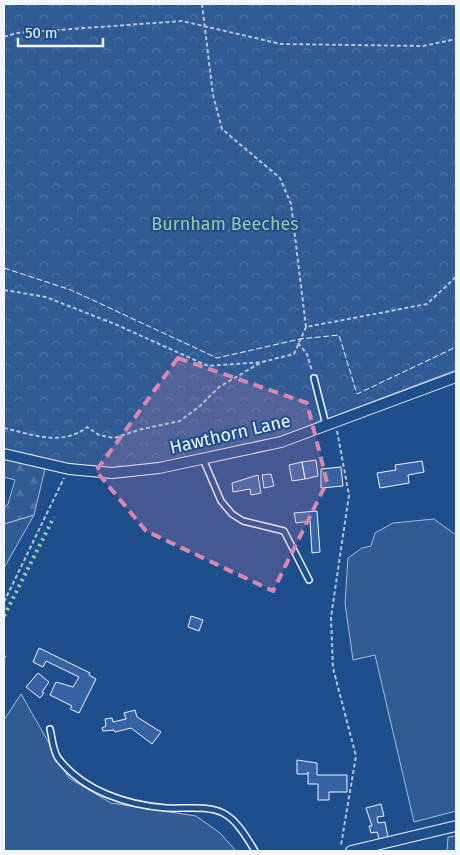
<svg xmlns="http://www.w3.org/2000/svg" width="460" height="855" viewBox="0 0 460 855" font-family="'Fira Sans',sans-serif">
<style>
.built{fill:#305b95;stroke:#a8bbd7}
.forest{fill:url(#forest-firs);stroke:#a8bbd7}
.park{fill:url(#park-crowns);stroke:#a8bbd7}
.building{fill:#3563a3;stroke:#f2f6ff}
.lines{fill:none;stroke-linecap:round;stroke-linejoin:round}
.service-casing{stroke:#f2f6ff;stroke-width:8}
.minor-casing{stroke:#f2f6ff;stroke-width:12}
.path{stroke:#b3c4dc;stroke-width:2;stroke-dasharray:4 2.5;stroke-linecap:butt}
.service{stroke:#1f4e8c;stroke-width:5}
.minor{stroke:#1f4e8c;stroke-width:10}
.hedge{stroke:#97c8a6;stroke-width:4;stroke-dasharray:2.5 4;stroke-linecap:butt}
.fence{stroke:#f2f6ff;stroke-width:1;stroke-dasharray:6 2.5;stroke-linecap:butt}
.marked{fill:#da87ad;fill-opacity:0.2;stroke:#da87ad;stroke-width:4;stroke-dasharray:10 6;stroke-linejoin:round}
.labels{text-anchor:middle;stroke-width:4;stroke-linejoin:round;paint-order:stroke}
.park-label{font-size:18px;fill:#97c8a6;stroke:#1f4e8c}
.street-label{font-size:18px;fill:#f2f6ff;stroke:#1f4e8c}
</style>
<defs>
<pattern id="forest-firs" width="22" height="20" patternUnits="userSpaceOnUse" patternTransform="scale(1.25)"><rect width="22" height="20" fill="#305b95"/><path d="M5 1l3.5 6h-7zM16 11l3.5 6h-7z" fill="#4e73a5"/></pattern>
<pattern id="park-crowns" width="20" height="18" patternUnits="userSpaceOnUse" patternTransform="scale(1.25)"><rect width="20" height="18" fill="#305b95"/><path d="M2 6a3 3 0 1 1 6 0M12 15a3 3 0 1 1 6 0" fill="none" stroke="#4e73a5"/></pattern>
</defs>
<rect width="100%" height="100%" fill="#1f4e8c"/>
<path class="built" d="M34,515L4,568V524Z
M434,519L456,535V811L414,822L375,655L353,660L345,603L348,558L362,548L371,546L375,533L393,523Z
M21,694L69,778L111,803L196,816L220,833L236,851H4V720Z
M456,836V851H447L448,837Z"/>
<path class="forest" d="M4,457L45,469L34,515L4,524V507L8,504L15,480L4,477Z"/>
<path class="park" d="M4,4H456V370L258,445L128,470L67,464L4,449Z"/>
<path class="building" d="M316,460L318,476L305,479L302,462Z
M422,461L424,472L408,475L409,483L380,488L377,473L396,470L395,465Z
M302,462L305,479L292,481L289,465Z
M341,467L343,486L321,488V469Z
M271,474L274,486L264,488L262,475Z
M258,475L261,493L251,495L250,489L233,492L232,483Z
M317,511L320,552L312,553L310,521L296,523L294,513Z
M191,616L203,620L199,631L188,627Z
M39,648L90,673L89,675L96,679L79,713L70,709L72,706L50,695L56,682L73,687L79,677L46,661L43,667L33,662Z
M38,673L49,682L42,692L44,693L40,698L26,687Z
M135,710L137,717L161,732L152,744L131,728L115,732L114,730L103,731L102,728L106,726L105,719L112,718L113,722L126,719L124,713Z
M297,760L317,763V775H347V792H329V800H318V784H308V772L307,774H297Z
M381,804L384,816L377,817L378,823L385,822L388,837L379,839L377,832L371,833L369,826H372L366,808Z"/>
<g class="lines">
<defs>
<path id="service" d="M314,378L326,425
M203,459L221,501L232,514L243,521L284,531L309,580
M50,729C52,737 53,751 58,758C83,791 127,805 166,808C184,809 207,805 223,813C237,820 247,838 255,851"/>
<path id="minor" d="M4,454L69,469L112,473L159,468L281,442L456,377
M351,851L456,826"/>
</defs>
<use href="#service" class="service-casing"/>
<use href="#minor" class="minor-casing"/>
<path class="path" d="M202,4L213,95L222,129L280,178L291,204L306,327
M4,37L16,33L182,21L281,44L423,46L456,39
M4,290L46,297L117,325L208,366L262,362L294,354L306,327L427,304L456,277
M298,343L307,354L312,371
M4,428C31,434 63,447 87,427L99,435L114,438L142,429L180,421L200,406L219,387L260,363
M337,431L349,495L331,617L333,668L356,756L341,845
M4,602L64,478"/>
<use href="#service" class="service"/>
<use href="#minor" class="minor"/>
<path class="hedge" d="M4,616L54,517
M4,657L5,658"/>
<path class="fence" d="M4,268L71,290L217,358L300,339L339,335L357,394L456,347"/>
</g>
<path class="marked" d="M178,358L307,403L327,482L273,591L146,531L96,471Z"/>
<g class="labels">
<g class="park-label">
<text x="225" y="230">Burnham Beeches</text>
</g>
<g class="street-label">
<text transform="translate(230 434) rotate(-13)" y="6">Hawthorn Lane</text>
</g>
</g>
<rect width="460" height="855" fill="none" stroke="#f2f6ff" stroke-width="10"/>
<path d="M18 38v8h85v-8" fill="none" stroke="#f2f6ff" stroke-width="2.5"/>
<text x="25" y="38" font-size="15" fill="#f2f6ff" stroke="#1f4e8c" stroke-width="4" paint-order="stroke">50 m</text>
</svg>
